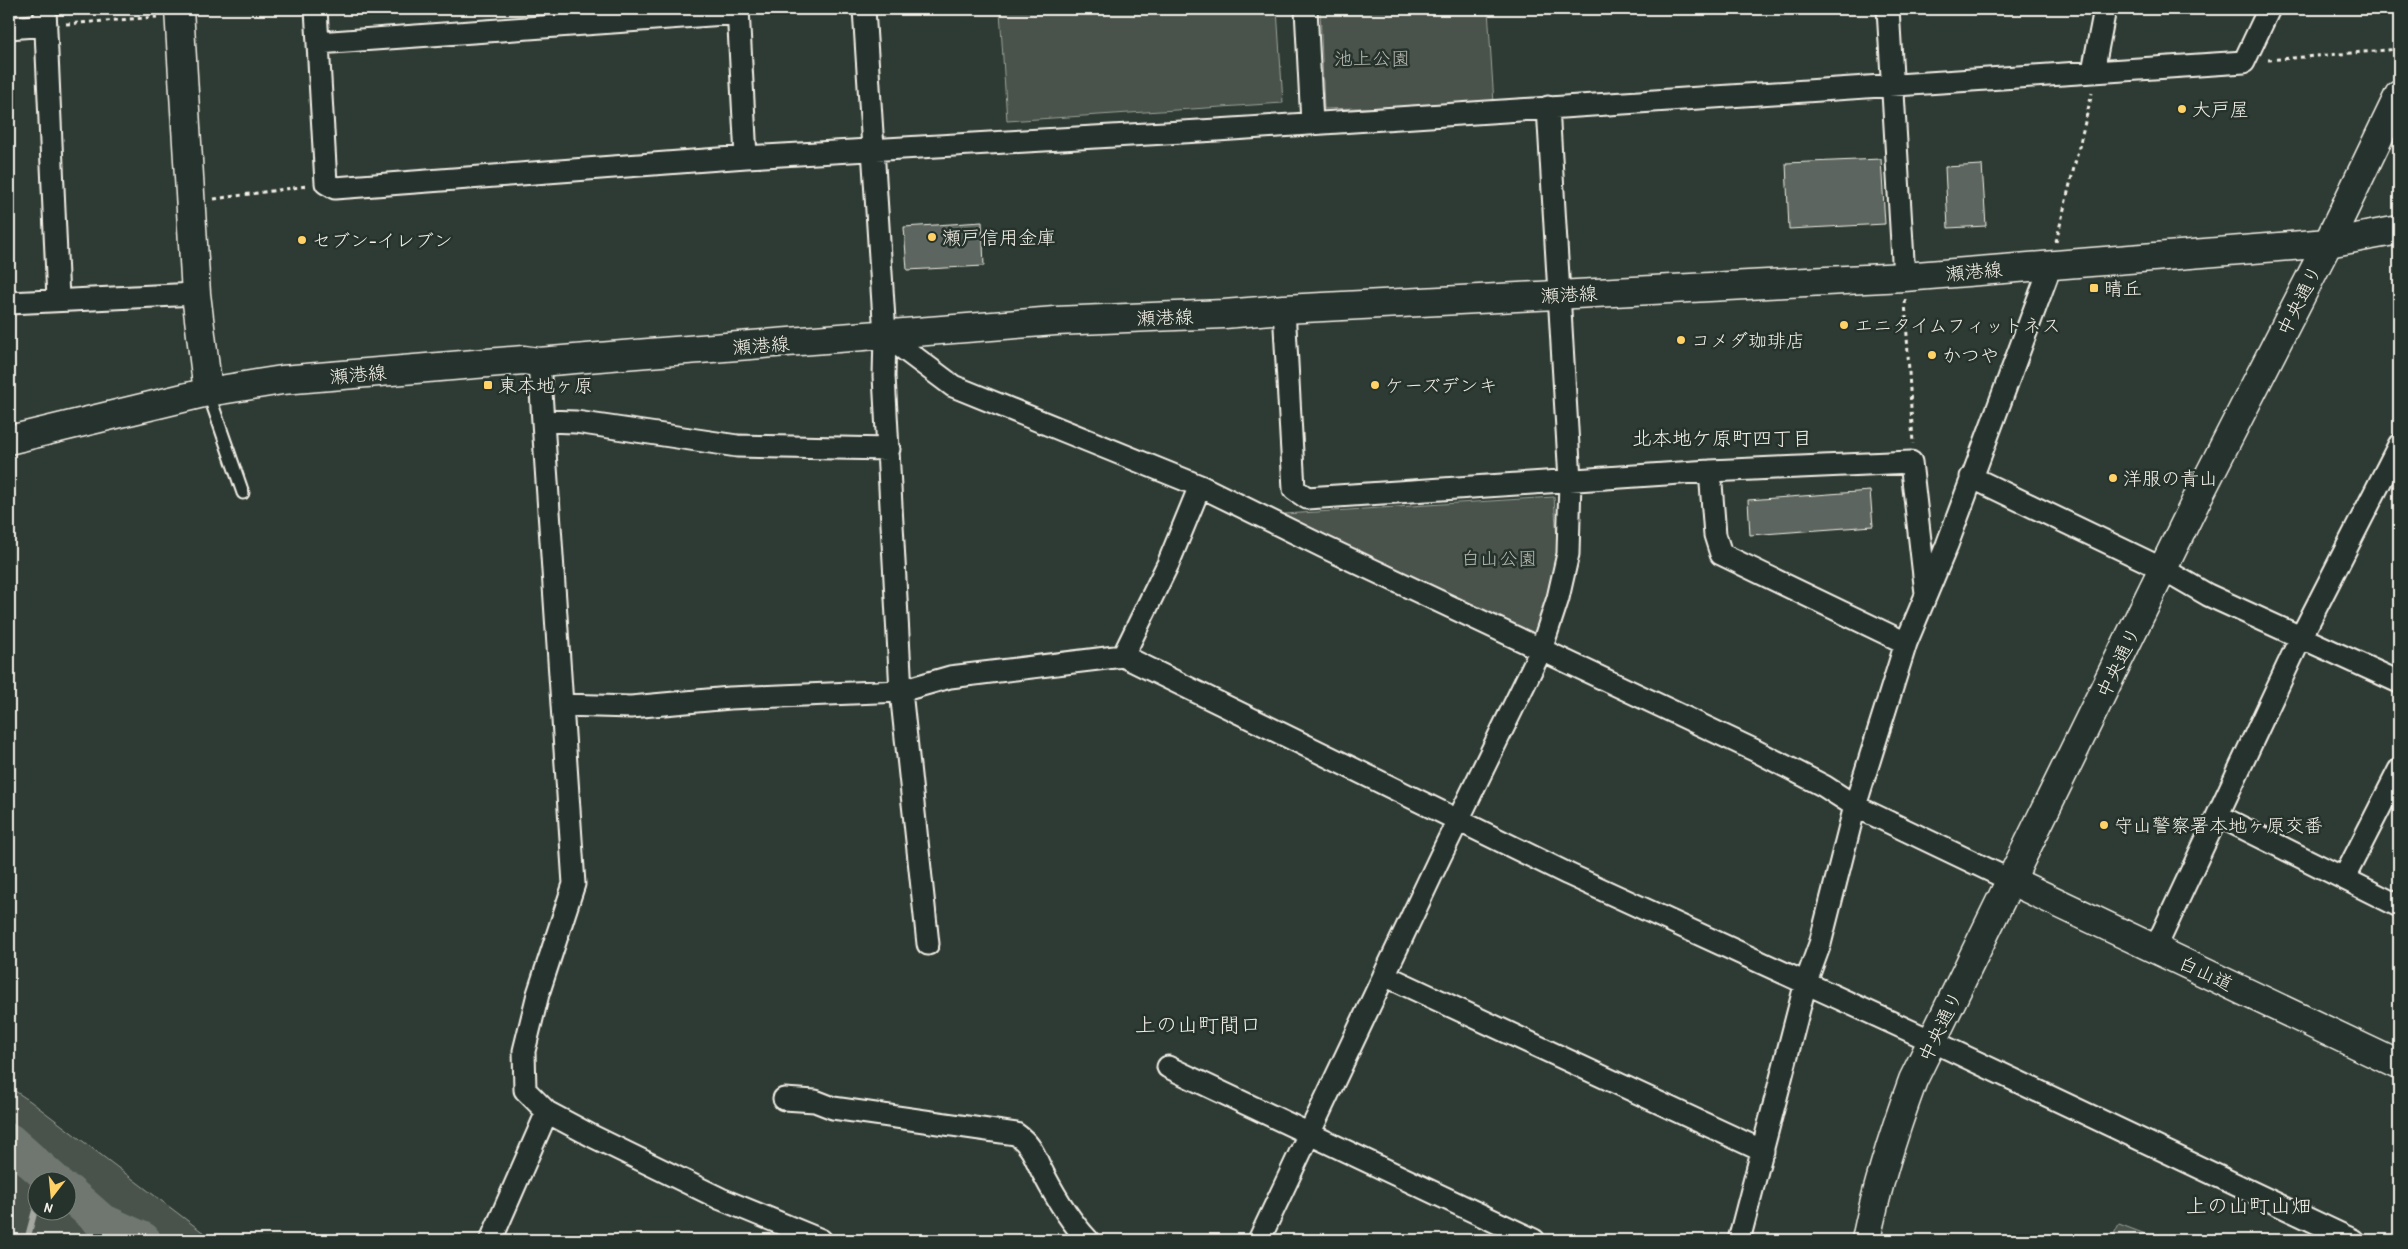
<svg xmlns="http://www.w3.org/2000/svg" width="2408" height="1249" viewBox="0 0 2408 1249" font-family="'Patrick Hand','Klee One',sans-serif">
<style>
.green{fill:#48524c;stroke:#9ea29a;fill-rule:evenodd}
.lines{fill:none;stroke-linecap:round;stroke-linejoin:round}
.stream{stroke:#a4a8a0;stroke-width:6}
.river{stroke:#6f7770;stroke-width:36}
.building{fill:#5c655e;stroke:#f4f1e8}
.service-casing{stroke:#f4f1e8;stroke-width:15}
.minor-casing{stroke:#f4f1e8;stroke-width:25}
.tertiary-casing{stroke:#f4f1e8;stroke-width:31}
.trunk-casing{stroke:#f4f1e8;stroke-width:31}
.path{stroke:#f4f1e8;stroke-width:3;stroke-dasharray:4 4;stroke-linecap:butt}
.service{stroke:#26332d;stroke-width:11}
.minor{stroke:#26332d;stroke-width:21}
.tertiary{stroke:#26332d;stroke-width:28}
.trunk{stroke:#26332d;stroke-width:28}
.poi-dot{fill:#ffd166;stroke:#26332d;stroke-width:2}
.labels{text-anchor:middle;stroke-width:5;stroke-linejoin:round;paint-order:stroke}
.park-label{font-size:19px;fill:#b8b9b1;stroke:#26332d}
.poi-label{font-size:19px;fill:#f4f1e8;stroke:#26332d;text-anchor:start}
.street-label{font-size:19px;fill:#f4f1e8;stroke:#26332d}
.neighbourhood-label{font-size:20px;fill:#f4f1e8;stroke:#26332d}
.quarter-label{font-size:21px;fill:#f4f1e8;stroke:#26332d}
</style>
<rect width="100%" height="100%" fill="#2e3b34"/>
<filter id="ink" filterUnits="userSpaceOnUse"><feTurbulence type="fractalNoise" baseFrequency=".02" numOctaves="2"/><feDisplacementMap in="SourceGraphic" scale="10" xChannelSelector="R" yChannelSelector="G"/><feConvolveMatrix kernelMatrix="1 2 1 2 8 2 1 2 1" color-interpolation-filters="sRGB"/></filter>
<g filter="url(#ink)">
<path class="green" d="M51,9H140L52,15Z
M1029,9H1277L1283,103L1007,121L1000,11Z
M1320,9H1488L1494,104L1324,109Z
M1554,497L1558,553L1539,641L1286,521L1285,514Z
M9,1087L30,1101L213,1240H9ZM38,1182H68V1212H38Z
M2119,1224L2161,1240H2111Z"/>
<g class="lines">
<path class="stream" d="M42,1182L44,1172
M27,1240L38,1199"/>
<path class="river" d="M9,1141L55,1182
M68,1192L101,1221L143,1240"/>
</g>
<path class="building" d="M1881,159L1885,224L1789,229L1786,163Z
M1982,165L1986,226L1948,228L1945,167Z
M982,222L984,266L907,270L904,227Z
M1870,491L1873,526L1750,535L1748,500Z"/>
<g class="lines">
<defs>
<path id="service" d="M208,392L243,493"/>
<path id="minor" d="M45,9L58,299
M316,9L326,183L335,188L746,157L1217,130L2244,62L2269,9
M738,9L746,157
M864,9L885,335L884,376L901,691L928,944
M1306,9L1312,123
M1888,9L1904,277
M9,28L46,25
M318,43L738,13
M2093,71L2105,9
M9,303L196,294
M1284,309L1294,489L1307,498L1710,471L1911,462L1926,593
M885,335L953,386L1200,486L1324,547L1754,750L1824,786L1855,806L2012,881
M539,362L574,884L538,994L524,1051L525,1090L547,1112L594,1137L721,1199L821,1240
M543,421L576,422L737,446L889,449
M1710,471L1715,535L1721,554L1906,643
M1971,477L2163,569L2208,595L2399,682
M1123,656L1168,564L1200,486
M563,705L631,707L730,698L901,691L950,677L1123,656L1568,874L1932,1041L2353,1240
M2219,816L2399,906
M2344,878L2399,770
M2155,949L2301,637L2399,445
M1384,975L1763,1151
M1168,1067L1534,1240
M784,1099L815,1101L833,1108L1016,1134C1034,1147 1034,1157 1044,1175C1056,1198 1070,1221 1088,1240
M491,1240L547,1112
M1259,1240L1440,857L1541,650L1558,598L1568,554L1570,480L1548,107
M1739,1240L1806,982L1820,944L1855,806L1906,643L1947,545L2051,265"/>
<path id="tertiary" d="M179,9L196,294L208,392
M2012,881L2399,1065
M1866,1240C1877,1185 1894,1132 1913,1080L2199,495L2328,243L2399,95"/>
<path id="trunk" d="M9,440L208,392L282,380L524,360L539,362L623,355L1055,321L1224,314L1284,309L1904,277L2328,243L2399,230"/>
</defs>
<use href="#service" class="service-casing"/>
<use href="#minor" class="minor-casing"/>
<use href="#tertiary" class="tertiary-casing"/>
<use href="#trunk" class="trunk-casing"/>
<path class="path" d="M66,24L157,17
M2268,60L2399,49
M214,199L307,186
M2056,242L2092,93
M1905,300L1913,444"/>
<use href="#service" class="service"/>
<use href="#minor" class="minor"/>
<use href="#tertiary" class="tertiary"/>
<use href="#trunk" class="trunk"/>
</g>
</g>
<g class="poi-dot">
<circle cx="2182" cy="109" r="5"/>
<circle cx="932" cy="237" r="5"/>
<circle cx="302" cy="240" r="5"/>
<rect x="2089" y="283" width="10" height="10" rx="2.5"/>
<circle cx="1844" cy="325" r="5"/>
<circle cx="1681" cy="340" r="5"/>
<circle cx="1932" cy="355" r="5"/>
<rect x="483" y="380" width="10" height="10" rx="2.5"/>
<circle cx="1375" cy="385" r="5"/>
<circle cx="2113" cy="478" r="5"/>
<circle cx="2104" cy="825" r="5"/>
</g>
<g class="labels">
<g class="park-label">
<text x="1372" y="65">池上公園</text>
<text x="1499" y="565">白山公園</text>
</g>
<g class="poi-label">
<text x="2192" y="116">大戸屋</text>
<text x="942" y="244">瀬戸信用金庫</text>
<text x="312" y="247">セブン-イレブン</text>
<text x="2104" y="295">晴丘</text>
<text x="1854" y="332">エニタイムフィットネス</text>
<text x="1691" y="347">コメダ珈琲店</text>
<text x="1942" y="362">かつや</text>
<text x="498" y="392">東本地ヶ原</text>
<text x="1385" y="392">ケーズデンキ</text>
<text x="2123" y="485">洋服の青山</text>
<text x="2114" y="832">守山警察署本地ヶ原交番</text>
</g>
<g class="street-label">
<text transform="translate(1974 271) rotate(-5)" y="7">瀬港線</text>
<text transform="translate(1569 294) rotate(-3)" y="7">瀬港線</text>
<text transform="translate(2299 300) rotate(-63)" y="7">中央通り</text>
<text transform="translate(1165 317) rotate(-2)" y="7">瀬港線</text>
<text transform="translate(761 345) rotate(-4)" y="7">瀬港線</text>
<text transform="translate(358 374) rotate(-5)" y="7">瀬港線</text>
<text transform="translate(2118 662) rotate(-64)" y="7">中央通り</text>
<text transform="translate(2206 973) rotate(25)" y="7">白山道</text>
<text transform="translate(1940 1026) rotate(-64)" y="7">中央通り</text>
</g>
<g class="neighbourhood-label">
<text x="1722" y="445">北本地ケ原町四丁目</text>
</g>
<g class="quarter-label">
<text x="1198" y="1032">上の山町間口</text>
<text x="2249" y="1213">上の山町山畑</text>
</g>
</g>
<rect width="2408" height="1249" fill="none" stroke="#26332d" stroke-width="30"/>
<rect x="15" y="15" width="2378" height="1219" fill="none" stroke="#f4f1e8" stroke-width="2" filter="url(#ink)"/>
<g transform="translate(52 1196) rotate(196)"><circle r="24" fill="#26332d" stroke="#787f78"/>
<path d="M0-4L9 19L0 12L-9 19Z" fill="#ffd166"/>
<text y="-8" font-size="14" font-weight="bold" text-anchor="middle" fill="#f4f1e8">N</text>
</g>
</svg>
